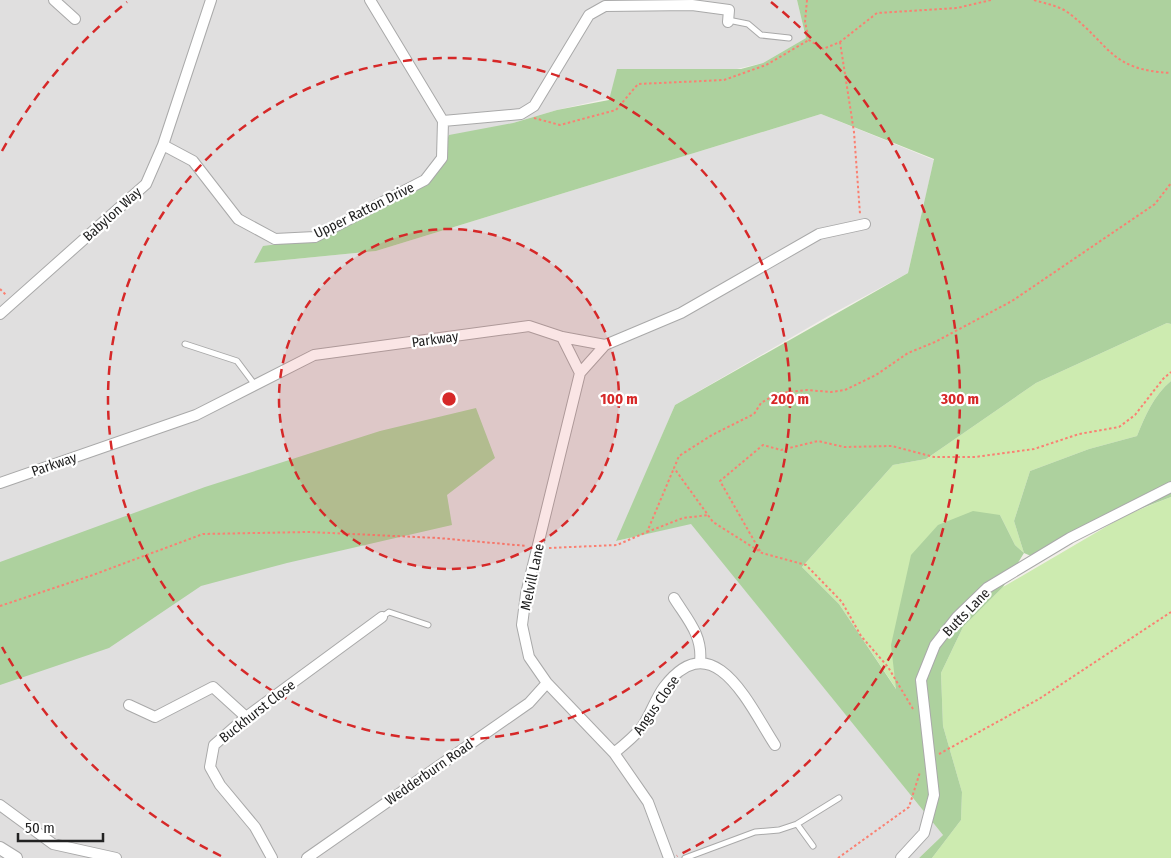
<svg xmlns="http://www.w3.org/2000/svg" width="1171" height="858" viewBox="0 0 1171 858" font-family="'Fira Sans Condensed',sans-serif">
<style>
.residential{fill:#e0dfdf}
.grass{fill:#cdebb0}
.forest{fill:#add19e}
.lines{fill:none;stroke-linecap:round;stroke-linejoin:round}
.service-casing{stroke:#a9a9a9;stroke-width:7}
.minor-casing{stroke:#a9a9a9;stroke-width:12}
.tertiary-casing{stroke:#a9a9a9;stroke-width:14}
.path{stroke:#fa8072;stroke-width:2;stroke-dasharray:2.5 2.5;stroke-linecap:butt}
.service{stroke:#fff;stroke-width:5}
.minor{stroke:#fff;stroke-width:10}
.tertiary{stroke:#fff;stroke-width:12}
.ring{fill:none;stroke:#d62828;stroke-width:2.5;stroke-dasharray:9 6}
.labels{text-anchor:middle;stroke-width:4.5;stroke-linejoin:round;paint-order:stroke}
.street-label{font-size:14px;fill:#222;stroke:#fff}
.centre{fill:#d62828;stroke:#fff;stroke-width:2.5}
.ring-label{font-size:15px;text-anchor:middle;font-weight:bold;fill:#d62828;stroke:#fff;stroke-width:4.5;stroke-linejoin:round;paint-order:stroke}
</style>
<rect width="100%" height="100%" fill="#f2efe9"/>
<path class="residential" d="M0,0H797L806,38L763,63L557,110L513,123L434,171L357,221L254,263L376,251L821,114L934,160L908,273L830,315L675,405L617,541L691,523L943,835L919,858H0Z"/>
<path class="grass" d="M1167,323L1171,324V381C1154,395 1145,416 1137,436L1089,449L1030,471L1014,521L1024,553L1015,545L1000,515L897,690L839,604L802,567L893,465L926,459L1036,383Z
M1171,497V858H932L961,820L962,792L943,726L941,673L963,627L1003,587L1126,515Z"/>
<path class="forest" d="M797,0H1171V324L1167,323L1036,383L926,459L893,465L802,567L839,604L896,689L891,645L911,555L938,525L973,511L1000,515L1015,545L1024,553L1003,587L963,627L941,673L943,726L962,792L961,820L932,858H919L943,835L691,524L616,541L675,405L908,273L934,159L821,114L376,251L254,263L263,246L316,239L357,221L433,171L449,135L513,123L557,110L609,100L617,69H741L763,63L806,38Z
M1171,381V497L1096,526L1031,556L1024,553L1014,521L1030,471L1089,449L1137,436C1145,416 1154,395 1171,381Z
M476,408L495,458L447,495L452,525L287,563L201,586L109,648L0,685V562L205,487L380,431Z"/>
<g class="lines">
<defs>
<path id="service" d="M728,20L748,24L761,35L789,38
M185,344L237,361L255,385
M382,617L389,612L428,625
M797,824L839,798
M685,858L755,832L779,830L797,824L813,846"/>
<path id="minor" d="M54,0L75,19
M443,121L521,114L534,106L589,15L605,6L692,5L729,10L728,22
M163,145L193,161L238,219L275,239L315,237L425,180L442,158L443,121L370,0
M0,314L146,184L163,145L211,0
M562,337L580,373
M605,345L580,373L526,594L522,625L529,657L547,683L614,753L648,802L669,858
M0,483L196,415L314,355L529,326L562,337L605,345L681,313L819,234L865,224
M674,598C687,619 703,635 700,662
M129,705L155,717L213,687L246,717
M614,753C624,745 634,737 642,727C651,714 655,699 664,687C714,622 750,707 775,745
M0,805L53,844L116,858
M272,858L255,827L220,785L210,767L214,745L246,717L382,617
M307,858L529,703L547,683
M901,858L924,833L934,795L921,680L935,645L957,617L987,588L1070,538L1171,487"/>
<path id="tertiary" d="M0,848L16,858"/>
</defs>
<use href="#service" class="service-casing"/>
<use href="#minor" class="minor-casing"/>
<use href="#tertiary" class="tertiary-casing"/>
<path class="path" d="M807,0L805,22L809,40L823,49L840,42L877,13L957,8L991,0
M1034,0C1047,4 1060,6 1070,14C1111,46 1110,70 1171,73
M840,42L854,132L860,214
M534,118L560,125L616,110L638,84L724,80L766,65L809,40
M0,289L6,295
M647,532L683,518L709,515
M549,548L617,545L647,532L674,468
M760,551L720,481L763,445L781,450L818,441L844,447L892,446L934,457H975L1034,449L1079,434L1119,427L1135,415L1163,379L1171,372
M0,606L90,576L203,534L309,532L438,538L527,546
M913,709L888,667L861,636L842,602L806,565L762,553L713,522L674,468L679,456L712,435L754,414L761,403L778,393L807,390L831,392L845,390L876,375L908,353L935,342L1012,301L1155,204L1171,183
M939,754L1039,699L1171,612
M838,858L909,807L920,772"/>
<use href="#service" class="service"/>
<use href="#minor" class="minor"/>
<use href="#tertiary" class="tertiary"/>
</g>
<circle cx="449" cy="399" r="170" fill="#d62828" fill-opacity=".12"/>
<g class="ring">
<circle cx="449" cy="399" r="170"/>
<circle cx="449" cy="399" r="341"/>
<path d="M221 856A511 511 0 0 1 2 647M2 151A511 511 0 0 1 127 2M771 2A511 511 0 0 1 677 856"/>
</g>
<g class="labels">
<g class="street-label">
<text transform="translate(364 210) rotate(-26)" y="5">Upper Ratton Drive</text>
<text transform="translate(112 214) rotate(-42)" y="5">Babylon Way</text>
<text transform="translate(435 339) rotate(-8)" y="5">Parkway</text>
<text transform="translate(54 464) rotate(-19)" y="5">Parkway</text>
<text transform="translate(532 577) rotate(-78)" y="5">Melvill Lane</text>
<text transform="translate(966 612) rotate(-46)" y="5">Butts Lane</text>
<text transform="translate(656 705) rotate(-55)" y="5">Angus Close</text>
<text transform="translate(257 711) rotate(-38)" y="5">Buckhurst Close</text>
<text transform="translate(429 772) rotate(-35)" y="5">Wedderburn Road</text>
</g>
</g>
<circle cx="449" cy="399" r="8" class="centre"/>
<g class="ring-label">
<text x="619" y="404">100 m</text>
<text x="790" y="404">200 m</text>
<text x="960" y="404">300 m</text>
</g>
<path d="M18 833v8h85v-8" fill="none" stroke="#222222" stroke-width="2.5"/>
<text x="25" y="833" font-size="15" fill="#222222" stroke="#ffffff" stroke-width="4" paint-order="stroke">50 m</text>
</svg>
